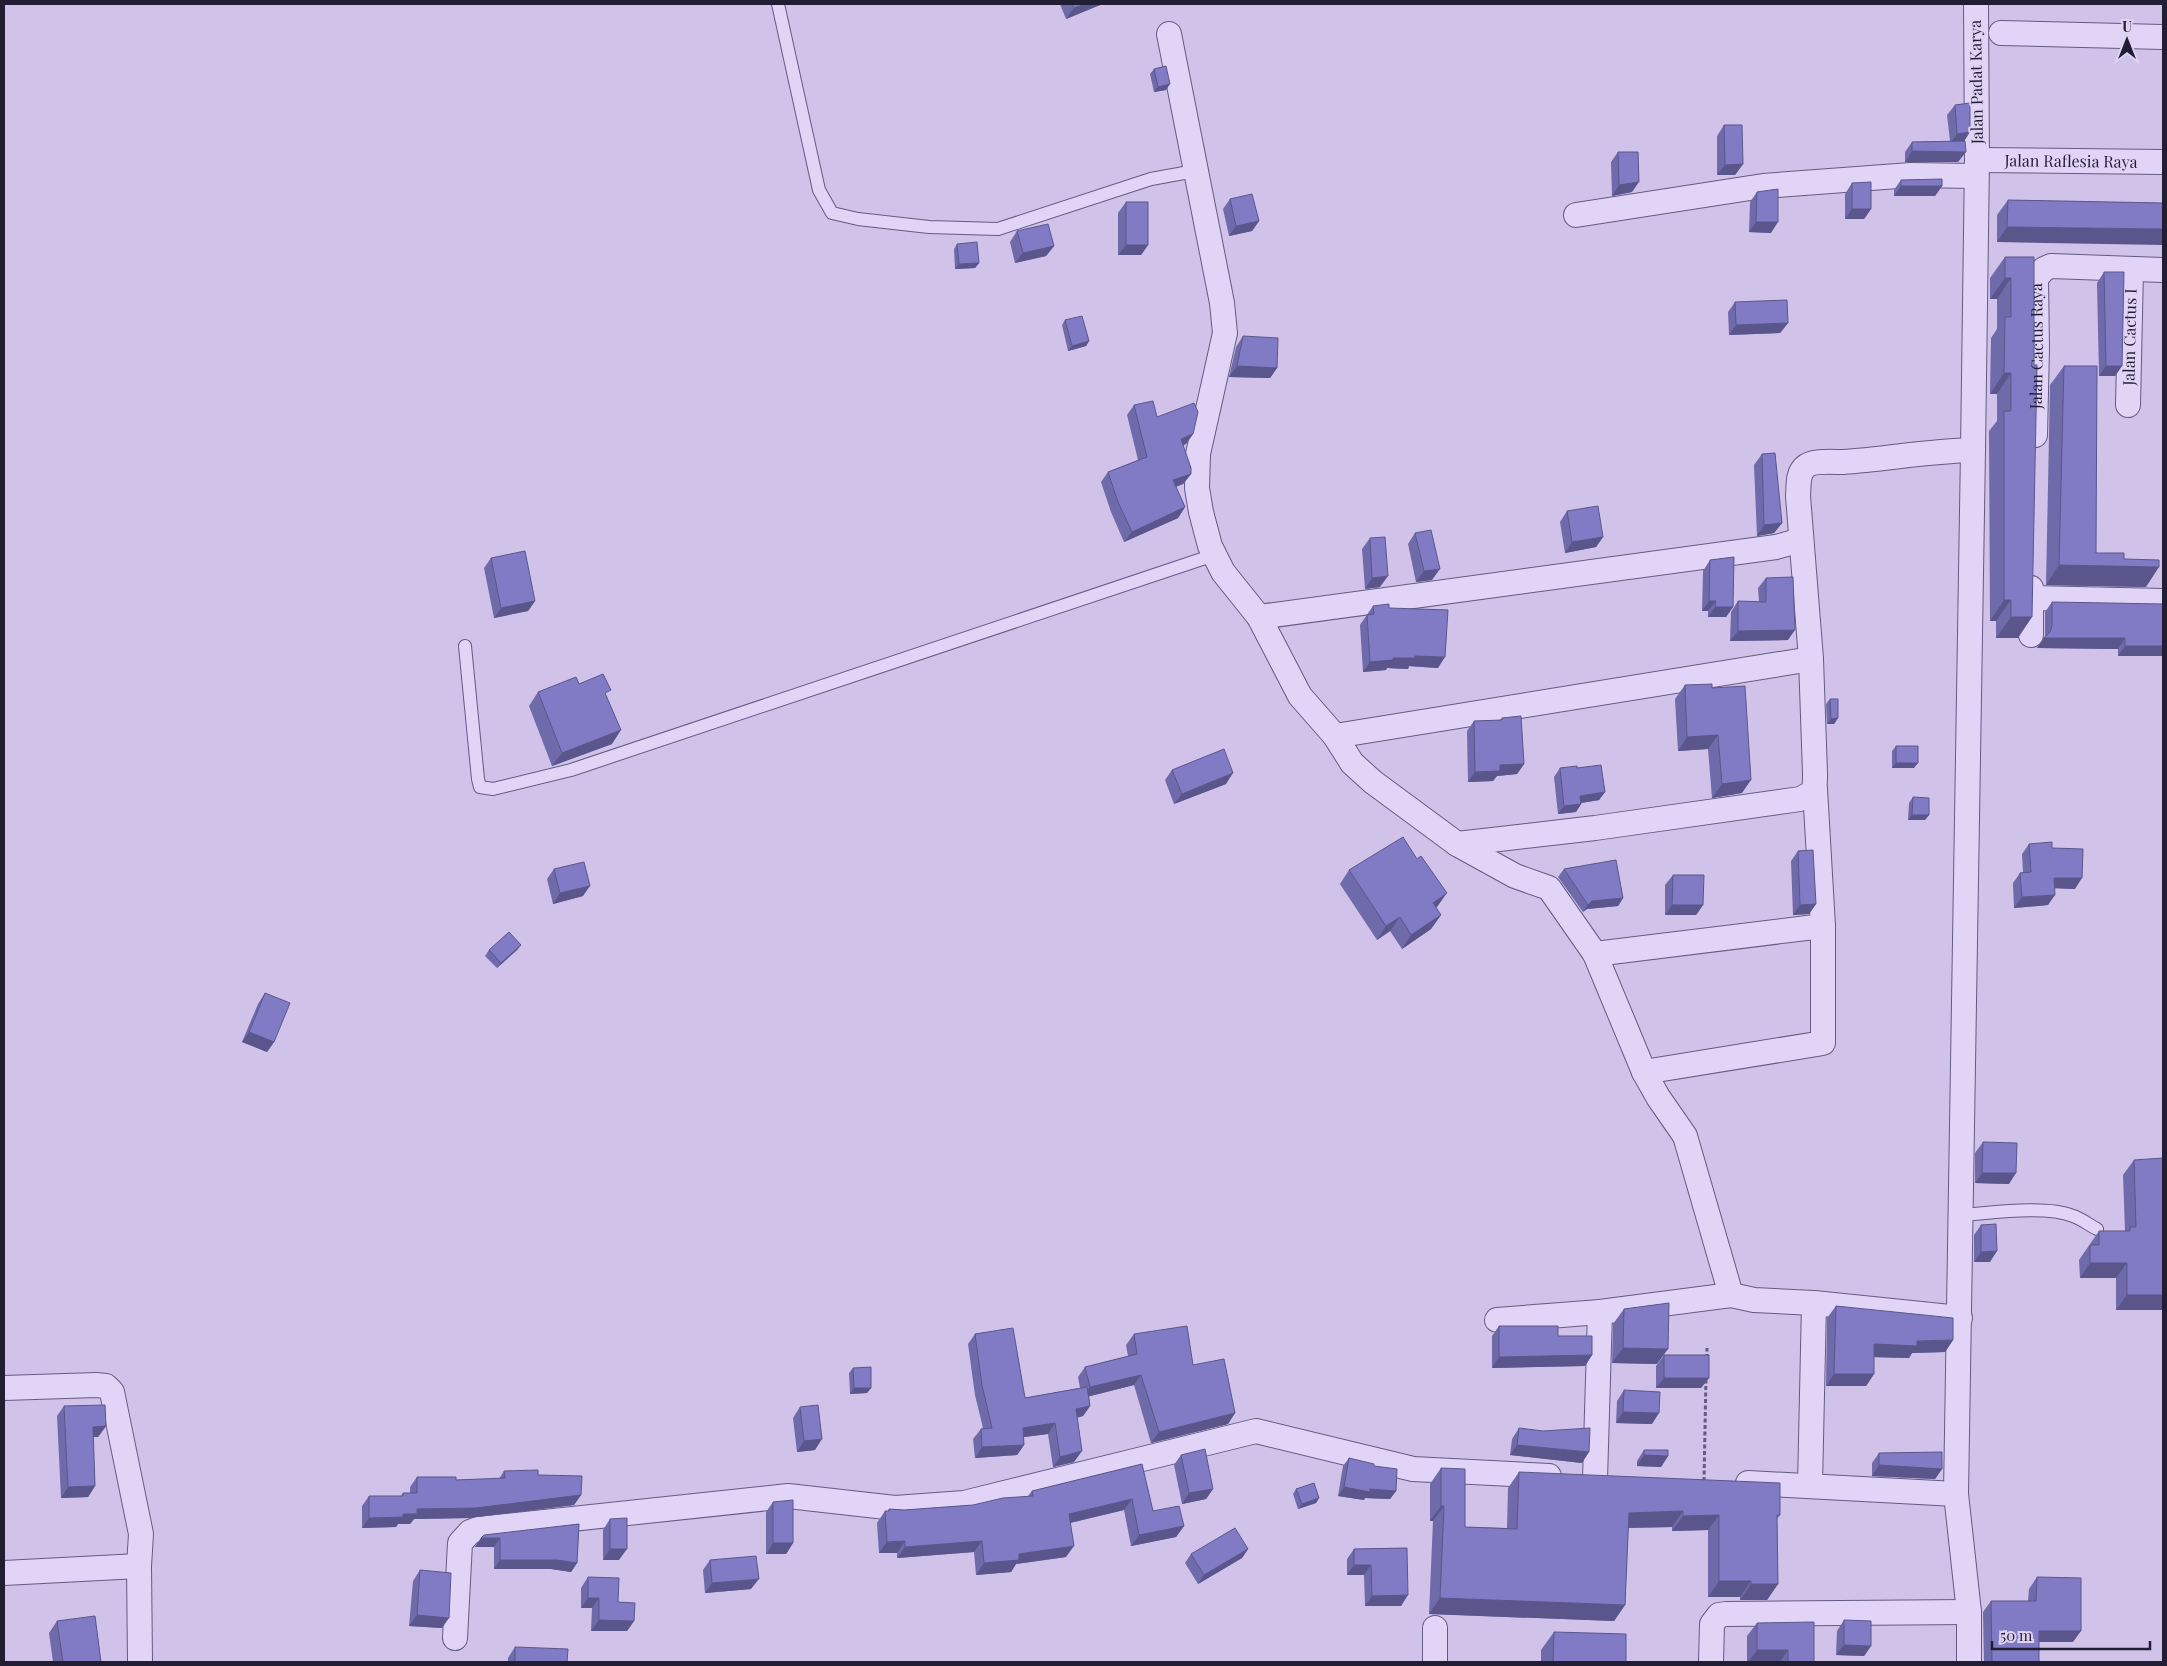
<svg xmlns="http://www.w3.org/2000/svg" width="2167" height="1666" viewBox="0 0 2167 1666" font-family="'Playfair Display',serif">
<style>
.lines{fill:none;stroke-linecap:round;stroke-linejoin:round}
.lane-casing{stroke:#635b83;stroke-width:14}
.street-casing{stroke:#635b83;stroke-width:26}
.path{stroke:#635b83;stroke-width:3;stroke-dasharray:4 2.5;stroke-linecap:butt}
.lane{stroke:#e1d4f6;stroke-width:12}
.street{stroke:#e1d4f6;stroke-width:24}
.wall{fill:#6f6aaa}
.shaded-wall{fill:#5a568b}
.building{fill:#817bc6;stroke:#5a568b}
.labels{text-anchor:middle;stroke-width:4;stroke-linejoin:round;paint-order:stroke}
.street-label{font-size:16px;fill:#211e34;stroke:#ded1f2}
</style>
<rect width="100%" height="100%" fill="#d1c2ea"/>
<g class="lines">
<defs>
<path id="lane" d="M778,4L819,190L832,213L858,219L929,227L998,229L1151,179L1195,171
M465,646L478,779L480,787L493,789L571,770L1214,555
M1961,1215C1991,1213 2046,1205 2073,1216C2082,1219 2089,1225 2097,1229"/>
<g id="street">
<path d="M2001,33L2163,37"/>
<path d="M1169,34L1222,303L1225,333L1198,454L1197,488L1201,512L1210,546L1223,572L1259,617L1300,696L1335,736L1352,763L1373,782L1457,844L1515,876L1549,888L1595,954L1644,1072L1658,1097L1685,1136L1731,1295L1754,1300L1814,1303L1960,1318"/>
<path id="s1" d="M1977,160L2163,162"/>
<path d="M1576,215L1763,186L1911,175L1976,176"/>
<path id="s2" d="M2128,405L2131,270"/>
<path id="s3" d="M2035,435L2037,348L2036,278L2044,269L2051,266L2163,270"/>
<path d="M2031,598L2163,601"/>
<path d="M1259,617L1776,547L1801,540"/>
<path d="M2031,635V588"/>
<path d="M1335,736L1811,659"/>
<path d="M1457,844L1595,828L1800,799C1815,792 1815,790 1815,773L1811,659L1798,496C1799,486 1797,474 1805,467C1812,460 1833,462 1843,462C1886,459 1929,451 1973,450"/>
<path d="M1595,954L1823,926L1815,789"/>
<path d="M1644,1072L1823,1043V926"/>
<path d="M1497,1320L1600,1312L1731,1295"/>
<path d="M4,1388L96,1385L106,1386L112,1392L141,1534L139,1566L140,1662"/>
<path d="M1595,1479L1600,1312"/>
<path d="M1748,1483L1956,1494"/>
<path d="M1810,1486L1814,1303"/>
<path d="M4,1573L139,1566"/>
<path d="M1435,1628V1662"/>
<path d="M455,1638L460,1543L470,1532L478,1529L788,1496L895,1508L964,1503L1256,1431L1413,1469L1549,1476"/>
<path d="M1711,1662L1712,1624L1719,1615L1726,1614L1969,1612"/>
<path d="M1969,1662V1612L1956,1494L1973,450L1977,160L1976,4"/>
</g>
</defs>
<use href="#lane" class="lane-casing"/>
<use href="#street" class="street-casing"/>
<path class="path" d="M1707,1358V1348
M1704,1481L1706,1377"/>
<use href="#lane" class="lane"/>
<use href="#street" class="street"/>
</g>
<path class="wall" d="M1060,4H1101L1100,5L1066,19Z
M1154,69L1166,90L1154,92L1150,74Z
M1955,105L1964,141L1958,162H1905V152L1912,142L1950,141L1947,115Z
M1724,125L1743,164L1735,175H1717V136Z
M1618,152L1632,192L1612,196L1611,162Z
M1901,180L1942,186L1935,196H1894V190Z
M1852,183L1871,209L1864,219H1845V194Z
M1757,192L1771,233L1749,232L1750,202Z
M1230,199L1259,221L1252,231L1229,236L1223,209Z
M2008,200L2163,203L1997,242V215Z
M1126,202L1148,245L1141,255H1118V213Z
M1017,231L1054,246L1046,256L1015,263L1010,242Z
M957,244L979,263L975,268L955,269L954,249Z
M2005,257H2034L2018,638H1996V621H1990L1989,431L1997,421V394H1990L1991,338L1997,329V299H1990V278Z
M2104,272L2122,366L2115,376H2099L2097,283Z
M1735,302L1788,323L1780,333L1729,335L1728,312Z
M1065,320L1089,341L1086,346L1068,351L1062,325Z
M1243,336L1277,368L1270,378L1229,377L1236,347Z
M2064,366L2096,553L2124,559L2146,587L2046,585L2050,385Z
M1134,405L1157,417L1193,434L1186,444L1183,445L1191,474L1183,484L1176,487L1185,507L1178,518L1124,542L1111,512L1101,482L1108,472L1138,460L1127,415Z
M1762,454L1782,523L1774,533L1757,536L1754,465Z
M1567,511L1603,537L1596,547L1565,553L1560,522Z
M1415,533L1432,580L1416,582L1408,544Z
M1370,538L1380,587L1365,589L1362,549Z
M491,558L535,601L528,611L494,618L484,568Z
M1710,560L1733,607L1726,617H1708V611H1702L1703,571Z
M1766,578L1788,640L1730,641L1731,612L1738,601L1759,602L1758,588Z
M2052,602L2163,656H2118V649L2037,648L2045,636V612Z
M1373,606L1389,608L1438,668L1409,666L1408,669L1387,668L1386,670L1363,672L1360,625Z
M579,684L607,696L612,744L552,766L529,706L538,692Z
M1685,685L1712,688L1742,793L1712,798L1708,749L1678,751L1675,699Z
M1830,699L1838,718L1834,724H1827L1826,704Z
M1502,718L1524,764L1517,774L1497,776L1493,781L1468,782L1467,731L1474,721L1500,720Z
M1896,746L1914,768H1892V751Z
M1560,768H1577L1605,792L1599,800L1581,803V804L1576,812L1558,814L1554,777Z
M1172,770L1226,784L1174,804L1165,780Z
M1913,797L1929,815L1925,820H1908L1909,803Z
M2029,844L2052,848L2075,889L2055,888L2048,905L2014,908L2013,883L2020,873L2023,872L2022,854Z
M1798,851L1816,904L1809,914L1793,915L1791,861Z
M554,869L583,896L553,904L547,879Z
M1564,869L1623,898L1618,906L1587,909L1583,912L1558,877Z
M1349,870L1437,907L1436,908L1441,915L1431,929L1402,949L1390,931L1377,940L1340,884Z
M1673,875L1703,905L1696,915H1665V885Z
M521,945L517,950L497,968L485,956L489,950Z
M265,993L274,1042L267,1052L242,1042L258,1004Z
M1983,1142L2009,1184L1975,1183V1153Z
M2134,1160L2163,1310H2116V1278H2080L2079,1260L2099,1231H2125L2123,1175Z
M1981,1225L1990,1262H1974V1235Z
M1836,1306L1953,1340L1945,1352L1912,1353L1909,1358L1874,1357V1374L1866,1386H1826L1827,1318Z
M1624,1309L1657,1364L1612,1363L1613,1324Z
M1499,1326L1558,1336L1592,1355L1585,1366L1492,1368V1336Z
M975,1334L1025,1398L1080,1388L1078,1377L1085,1367L1128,1356L1126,1345L1134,1334L1193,1365L1235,1413L1228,1424L1151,1443L1134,1385L1089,1396L1090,1406L1083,1416L1077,1418L1074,1462L1053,1467L1048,1434L1024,1437V1445L1017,1455L975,1458L973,1439L981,1429L983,1428L975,1395L968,1344Z
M1664,1355L1709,1378L1701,1388H1656V1366Z
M853,1368L871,1388L867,1393L850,1394L849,1373Z
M1624,1390L1652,1424L1616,1423L1617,1401Z
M64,1406L106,1426L98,1437H93L95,1486L88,1497L61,1498L57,1416Z
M800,1407L815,1450L797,1452L793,1418Z
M1519,1428L1582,1463L1510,1455L1512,1439Z
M1644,1450L1668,1456L1661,1467L1637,1466V1461Z
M1879,1453L1942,1469L1935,1479L1872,1476V1463Z
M1181,1455L1213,1489L1206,1499L1182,1504L1174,1465Z
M1349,1458L1374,1466L1396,1491L1390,1499L1365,1498L1364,1500L1338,1496L1343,1466Z
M1142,1464L1153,1511L1184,1526L1176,1537L1131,1546L1124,1510L1070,1523L1066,1557L1016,1564L1011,1572L976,1575L974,1552L897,1558V1553H879L877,1523L885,1511H888L889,1509L904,1510L973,1505L1028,1496L1032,1491Z
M1441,1468L1465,1527L1507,1528L1508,1488L1519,1472L1780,1515L1777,1519L1778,1584L1767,1600H1740V1597H1708V1530L1672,1531V1527L1628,1528L1625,1605L1614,1621L1429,1614L1433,1521H1430V1484Z
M504,1471L538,1475L581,1495L574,1505L469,1518L414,1519L410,1524H398L396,1527L362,1528V1506L369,1496H401L403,1493H410V1487L417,1477L456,1480L499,1479Z
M1296,1489L1319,1498L1316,1503L1298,1509L1293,1494Z
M773,1502L793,1543L786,1554H766V1512Z
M610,1519L619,1560H603V1530Z
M579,1524L577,1563L571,1572L551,1569H494V1547H475L481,1538Z
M1407,1548L1401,1606H1365L1364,1575H1347V1559L1354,1549Z
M1248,1549L1242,1558L1198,1584L1185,1563L1191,1554Z
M710,1560L751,1589L705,1593L703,1570Z
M420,1570L442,1628L409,1626L413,1581Z
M588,1577L618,1602L634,1621L627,1631H591L592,1608H581V1588Z
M2037,1577L2073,1642H2039V1662H1984L1983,1612L1991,1601H2028L2029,1589Z
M1844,1620L1871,1646L1864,1656L1836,1655L1837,1631Z
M57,1621L101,1662H53L49,1633Z
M1757,1623L1814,1662H1747V1636Z
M1554,1632L1626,1662H1541V1650Z
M515,1647L567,1662H508V1658Z"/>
<path class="shaded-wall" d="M1085,4H1101L1100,5L1066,19L1074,8Z
M1170,84L1166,90L1154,92L1158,87Z
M1970,132L1963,143L1950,144L1957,134Z
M1912,151L1966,152L1958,162H1905Z
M1743,164L1735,175H1717L1725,165Z
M1639,182L1632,192L1612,196L1619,185Z
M1901,186H1942L1935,196H1894Z
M1852,209H1871L1864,219H1845Z
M1259,221L1252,231L1229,236L1236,226Z
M1756,222H1778L1771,233L1749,232Z
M2007,227L2163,229V245L1997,242Z
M1126,245H1148L1141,255H1118Z
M1054,246L1046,256L1015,263L1023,253Z
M979,263L975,268L955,269L959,264Z
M2005,278H2011L1997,299H1990Z
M1788,323L1780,333L1729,335L1736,325Z
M1089,341L1086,346L1068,351L1072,346Z
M1237,366L1277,368L1270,378L1229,377Z
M2106,366H2122L2115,376H2099Z
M2004,373H2011L1997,394H1990Z
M1193,434L1186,444L1173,449L1181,439Z
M1191,474L1183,484L1165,490L1173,480Z
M1185,507L1178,518L1124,542L1132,532Z
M1782,523L1774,533L1757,536L1764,525Z
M1603,537L1596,547L1565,553L1572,542Z
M2059,565L2159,567L2146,587L2046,585Z
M1440,569L1432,580L1416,582L1424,571Z
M1388,576L1380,587L1365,589L1372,578Z
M2004,600H2011L1996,621H1990Z
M535,601L528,611L494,618L501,608Z
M1709,601H1716L1708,611H1702Z
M1715,607H1733L1726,617H1708Z
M2011,617H2032L2018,638H1996Z
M1795,630L1788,640L1730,641L1738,631Z
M2044,638H2125L2118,649L2037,648Z
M2125,646H2163V656H2118Z
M1415,656L1445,657L1438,668L1409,666L1408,669L1387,668L1386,670L1363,672L1370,662L1393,658Z
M1838,718L1834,724H1827L1831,719Z
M621,730L612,744L552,766L562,753Z
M1718,735L1708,749L1678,751L1687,737Z
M1896,763H1918L1914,768H1892Z
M1524,764L1517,774L1497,776L1493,781L1468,782L1475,772L1500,765Z
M1233,773L1226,784L1174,804L1182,794Z
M1751,780L1742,793L1712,798L1722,784Z
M1605,792L1599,800L1575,804L1580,796Z
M1581,804L1576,812L1558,814L1564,806Z
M1912,815H1929L1925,820H1908Z
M2054,878H2082L2075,889L2047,888Z
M590,886L583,896L553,904L560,893Z
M1447,893L1437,907L1423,917L1433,903Z
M2055,895L2048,905L2014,908L2022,897Z
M1623,898L1618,906L1587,909L1583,912L1588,905L1592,901Z
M1816,904L1809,914L1793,915L1800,905Z
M1672,905H1703L1696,915H1665Z
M1441,915L1431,929L1402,949L1411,935Z
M1400,917L1390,931L1377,940L1386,926Z
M521,945L517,950L497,968L501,963Z
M249,1032L274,1042L267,1052L242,1042Z
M1982,1173H2016L2009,1184L1975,1183Z
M1997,1251L1990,1262H1974L1981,1252Z
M2090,1263H2127L2116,1278H2080Z
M2127,1295H2163V1310H2116Z
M1953,1340L1945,1352L1912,1353L1909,1358L1866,1357L1874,1344Z
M1623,1348L1668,1349L1657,1364L1612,1363Z
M1592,1355L1585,1366L1492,1368L1499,1357Z
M1834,1374H1874L1866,1386H1826Z
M1141,1375L1134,1385L1083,1398L1090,1387Z
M1664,1378H1709L1701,1388H1656Z
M854,1388H871L867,1393L850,1394Z
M1090,1406L1083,1416L1069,1419L1076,1409Z
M1623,1412L1659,1413L1652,1424L1616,1423Z
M1235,1413L1228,1424L1151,1443L1159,1432Z
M1055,1423L1048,1434L1016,1438L1023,1428Z
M106,1426L98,1437H86L93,1427Z
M822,1439L815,1450L797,1452L804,1441Z
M1024,1445L1017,1455L975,1458L982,1447Z
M1517,1445L1589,1452L1582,1463L1510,1455Z
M1082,1451L1074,1462L1053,1467L1060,1457Z
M1644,1455L1668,1456L1661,1467L1637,1466Z
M1879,1465L1942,1469L1935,1479L1872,1476Z
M95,1486L88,1497L61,1498L68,1487Z
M1344,1487L1396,1491L1390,1499L1365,1498L1364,1500L1338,1496Z
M1213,1489L1206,1499L1182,1504L1189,1493Z
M581,1495L574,1505L469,1518L414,1519L410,1524H398L396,1527L362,1528L369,1518L417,1509Z
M1319,1498L1316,1503L1298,1509L1302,1504Z
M1132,1499L1124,1510L1061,1525L1069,1514Z
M1441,1506H1444L1433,1521H1430Z
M1683,1511L1672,1527L1618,1528L1629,1513Z
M1719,1515L1708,1530L1672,1531L1683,1516Z
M1184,1526L1176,1537L1131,1546L1139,1535Z
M481,1538H500L494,1547H475Z
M905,1541L897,1553H879L887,1542Z
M982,1541L974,1552L897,1558L905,1547Z
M773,1543H793L786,1554H766Z
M1074,1546L1066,1557L1016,1564L1011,1572L976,1575L984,1563L1019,1554Z
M610,1549H627L619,1560H603Z
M1248,1549L1242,1558L1198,1584L1204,1575Z
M500,1560H557L577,1563L571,1572L551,1569H494Z
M1354,1565H1371L1364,1575H1347Z
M759,1579L751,1589L705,1593L712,1583Z
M1719,1581H1751L1740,1597H1708Z
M1751,1584H1778L1767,1600H1740Z
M1408,1595L1401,1606H1365L1372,1596Z
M588,1598H599L592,1608H581Z
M1440,1598L1625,1605L1614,1621L1429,1614Z
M417,1615L449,1618L442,1628L409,1626Z
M599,1620L634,1621L627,1631H591Z
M2039,1631H2081L2073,1642H2030Z
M1844,1645L1871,1646L1864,1656L1836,1655Z
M1757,1650H1788L1780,1662H1748Z"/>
<path class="building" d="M1072,4H1085L1074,8Z
M1166,66L1170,84L1158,87L1154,69Z
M1970,103V132L1957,134L1955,105Z
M1724,125H1742L1743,164L1725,165Z
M1965,141L1966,152L1912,151V142Z
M1618,152H1638L1639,182L1619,185Z
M1942,179V186H1901V180Z
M1871,182V209H1852V183Z
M1778,189V222H1756L1757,192Z
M1252,194L1259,221L1236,226L1230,199Z
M2008,200L2163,203V229L2007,227Z
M1126,202H1148V245H1126Z
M1048,224L1054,246L1023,253L1017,231Z
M977,242L979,263L959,264L957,244Z
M2005,257H2034V365H2037L2032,617H2011V600H2004V411H2011V373H2004L2005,317H2011V278H2005Z
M2104,272H2124L2122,366H2106Z
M1787,300L1788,323L1736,325L1735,302Z
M1082,316L1089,341L1072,346L1065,320Z
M1243,336L1278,338L1277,368L1237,366Z
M2064,366H2097L2096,553H2124V559L2159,560V567L2059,565Z
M1153,401L1157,417L1194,403L1198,412L1193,434L1181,439L1191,468V474L1173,480L1185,507L1132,532L1118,502L1108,472L1147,457L1134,405Z
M1775,453L1782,523L1764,525L1762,454Z
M1598,506L1603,537L1572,542L1567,511Z
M1431,530L1440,569L1424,571L1415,533Z
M1385,537L1388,576L1372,578L1370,538Z
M525,551L535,601L501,608L491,558Z
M1734,557L1733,607H1715L1716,601H1709L1710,560Z
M1793,577L1795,630L1738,631V601L1766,602V578Z
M2052,602L2163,604V646H2125V638H2044L2050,632L2052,626Z
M1389,604V608L1448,610L1445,657L1415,656V658H1393V660L1370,662L1367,615L1374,614L1373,606Z
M603,674L611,690L605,693L621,730L562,753L538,692L576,677L579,684Z
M1712,684V688L1745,686L1751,780L1722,784L1718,735L1687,737L1685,685Z
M1830,699H1838V718L1831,719Z
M1521,716L1524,764L1500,765V771L1475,772L1474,721L1502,720V718Z
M1896,746H1918V763H1896Z
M1224,749L1233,773L1182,794L1172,770Z
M1601,765L1605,792L1580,796L1581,804L1564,806L1560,768L1577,766V768Z
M1913,797L1929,798V815H1912Z
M1403,837L1417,859L1421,856L1447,893L1433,903L1441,915L1411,935L1400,917L1386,926L1349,870Z
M2052,842V848L2083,849L2082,878H2054L2055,895L2022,897L2020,873L2031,872L2029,844Z
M1813,850L1816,904L1800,905L1798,851Z
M1616,860L1623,898L1592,901L1588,905L1564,869Z
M584,862L590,886L560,893L554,869Z
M1673,875H1704L1703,905H1672Z
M509,932L521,945L501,963L489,950Z
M265,993L290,1003L274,1042L249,1032Z
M1983,1142L2017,1143L2016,1173H1982Z
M2163,1158V1295H2127V1263H2090V1245H2099V1231H2130V1227H2136L2134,1160Z
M1996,1224L1997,1251L1981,1252V1225Z
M1669,1303L1668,1349L1623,1348L1624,1309Z
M1836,1306L1953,1318V1340L1917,1341V1346L1874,1344V1374H1834Z
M1187,1326L1193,1365L1224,1359L1235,1413L1159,1432L1141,1375L1090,1387L1085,1367L1137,1354L1134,1334Z
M1499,1326H1558V1336H1592V1355L1499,1357Z
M1013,1328L1025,1398L1087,1387L1090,1406L1076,1409L1082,1451L1060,1457L1055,1423L1023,1428L1024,1445L982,1447L981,1429L992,1428L982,1385L975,1334Z
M1664,1355H1709V1378H1664Z
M871,1367V1388H854L853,1368Z
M1624,1390L1660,1392L1659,1413L1623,1412Z
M105,1405L106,1426L93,1427L95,1486L68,1487L64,1406Z
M818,1405L822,1439L804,1441L800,1407Z
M1519,1428L1543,1431L1590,1428L1589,1452L1517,1445Z
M1205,1449L1213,1489L1189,1493L1181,1455Z
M1644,1450H1668V1456L1644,1455Z
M1942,1452V1469L1879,1465V1453Z
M1349,1458L1374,1464V1466L1397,1469L1396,1491L1370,1489V1492L1344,1487Z
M1142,1464L1153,1511L1179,1506L1184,1526L1139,1535L1132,1499L1069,1514L1074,1546L1019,1554V1560L984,1563L982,1541L905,1547V1541L887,1542L885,1511H889V1509L904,1510L973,1505L1003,1498L1033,1496L1032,1491Z
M1441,1468L1465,1469V1527L1517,1529L1519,1472L1780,1483V1515H1777L1778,1584H1751V1581H1719V1515L1683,1516V1511L1629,1513L1625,1605L1440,1598L1444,1506H1441Z
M538,1470V1475L582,1476L581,1495L476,1508L417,1509V1514H403V1517L369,1518V1496H403V1493H417V1477H456V1480L505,1478L504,1471Z
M1314,1483L1319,1498L1302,1504L1296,1489Z
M793,1500V1543H773V1502Z
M627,1518V1549H610V1519Z
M579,1524L577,1563L557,1560H500V1538H481L484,1535Z
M1235,1528L1248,1549L1204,1575L1191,1554Z
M1407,1548L1408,1595L1372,1596L1371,1565H1354V1549Z
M756,1556L759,1579L712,1583L710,1560Z
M420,1570L451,1573L449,1618L417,1615Z
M588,1577L619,1578L618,1602L635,1603L634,1621L599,1620V1598H588Z
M2037,1577L2081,1578V1631H2039V1662H1992L1991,1601H2036Z
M95,1616L101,1662H63L57,1621Z
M1844,1620L1871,1621V1646L1844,1645Z
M1814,1622V1662H1788V1650H1757V1623Z
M1554,1632L1626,1634V1662H1553Z
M515,1647L568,1649L567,1662H515Z"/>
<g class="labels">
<g class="street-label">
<text transform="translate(1976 82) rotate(-91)" y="6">Jalan Padat Karya</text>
<text dy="6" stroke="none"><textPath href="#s1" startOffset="94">Jalan Raflesia Raya</textPath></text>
<text dy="6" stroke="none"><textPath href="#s2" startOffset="68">Jalan Cactus I</textPath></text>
<text dy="6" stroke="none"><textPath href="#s3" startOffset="89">Jalan Cactus Raya</textPath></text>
</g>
</g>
<rect width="2167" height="1666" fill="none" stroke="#211e34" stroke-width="10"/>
<g transform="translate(2127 40)" stroke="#ded1f2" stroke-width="4" paint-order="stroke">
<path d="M0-4L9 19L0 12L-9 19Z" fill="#211e34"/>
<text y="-8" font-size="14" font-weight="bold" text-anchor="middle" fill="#211e34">U</text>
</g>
<path d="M1992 1641v8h158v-8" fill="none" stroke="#211e34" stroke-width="2.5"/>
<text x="2000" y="1641" font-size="15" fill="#211e34" stroke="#ded1f2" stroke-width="4" paint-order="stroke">50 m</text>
</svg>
